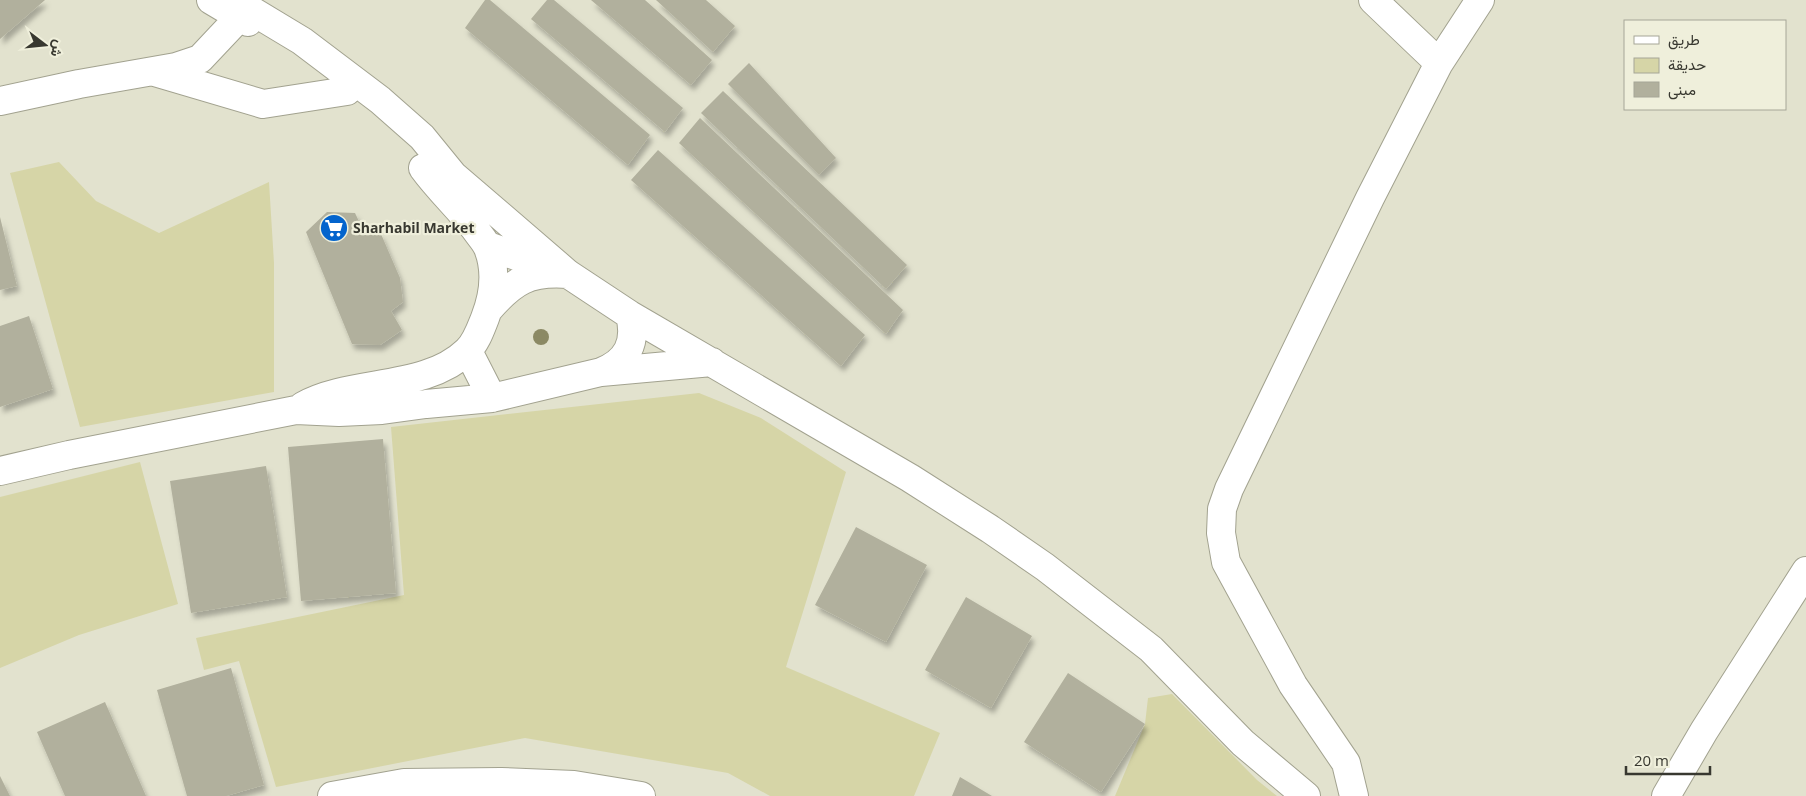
<svg xmlns="http://www.w3.org/2000/svg" width="1806" height="796" viewBox="0 0 1806 796" font-family="'Open Sans',Vazirmatn,sans-serif">
<style>
.green{fill:#d6d5a7}
.building{fill:#b1b09d;filter:url(#shadow)}
.lines{fill:none;stroke-linecap:round;stroke-linejoin:round}
.minor-casing{stroke:#a2a28f;stroke-width:30}
.minor{stroke:#fff;stroke-width:28}
.tree{fill:#8b8964}
.labels{text-anchor:middle;stroke-width:4.5;stroke-linejoin:round;paint-order:stroke}
.poi-label{font-size:14px;font-weight:bold;fill:#383830;stroke:#efefdb;text-anchor:start}
</style>
<defs>
<filter id="shadow"><feDropShadow dx="3" dy="5.5" stdDeviation="2.5" flood-color="#0004"/></filter>
</defs>
<rect width="100%" height="100%" fill="#e2e2ce"/>
<path class="green" d="M59,162L96,201L159,233L269,182L274,263V392L80,427L10,173Z
M699,393L761,418L846,472L786,667L940,733L914,796H770L728,773L525,738L276,787L239,661L204,670L196,638L404,595L391,427Z
M140,462L178,604L79,635L0,668V497Z
M1172,694L1257,780L1277,796H1115L1145,724L1148,698Z"/>
<path class="building" d="M0,0H45L0,39Z
M485,0H490L650,135L628,165L465,28Z
M547,0H554L683,108L665,132L531,19Z
M591,0H645L712,60L691,85Z
M656,0H706L735,26L713,52Z
M749,63L836,158L819,175L728,84Z
M723,91L907,265L886,289L701,113Z
M700,118L903,310L886,334L679,143Z
M658,150L865,335L841,366L631,180Z
M327,212L355,213L363,230L381,234L400,278L403,302L391,311L402,330L380,345L352,344L306,232Z
M0,217L17,286L0,290Z
M29,316L53,389L0,407V326Z
M383,439L396,593L301,601L288,447Z
M266,466L287,597L191,613L170,481Z
M856,527L927,565L886,642L815,605Z
M966,597L1032,636L991,708L925,670Z
M231,668L264,785L226,796H187L157,690Z
M1068,673L1145,724L1101,792L1024,742Z
M105,702L146,796H65L37,732Z
M0,776L10,796H0Z
M960,777L992,796H952Z"/>
<g class="lines">
<defs>
<path id="minor" d="M211,0L248,22
M234,0L302,41L380,100L422,137L453,175L568,274L630,315L910,478L990,529L1045,567L1151,649L1243,743L1306,796
M1439,63L1480,0
M155,72L263,104L347,91
M0,101L79,84L176,67L200,59L248,8
M488,246L553,269
M488,310C513,281 529,271 568,274
M468,351L492,398
M601,372C627,362 637,343 630,315
M303,406C351,379 426,391 467,351C476,343 481,328 485,318C494,295 497,271 488,248C485,241 479,235 475,229C459,208 439,190 423,168
M0,471L69,455L296,410L339,412L382,410L426,404L492,398L601,372L712,362
M332,796L404,783L501,782L574,785L641,796
M1354,796L1346,763L1293,685L1226,562L1221,533L1222,509L1229,489L1370,198L1439,63L1373,0
M1666,796L1704,731L1806,571"/>
</defs>
<use href="#minor" class="minor-casing"/>
<use href="#minor" class="minor"/>
</g>
<circle class="tree" cx="541" cy="337" r="8"/>
<defs>
<symbol id="supermarket-disc" viewBox="-11 -11 22 22"><circle r="9.5" fill="#0364cd" stroke="#efefdb"/><path d="M-6-5.5h2.5l.6 2H6L4.5 2H-2.5L-4.4-4H-6ZM-1.5 3.2a1.3 1.3 0 1 0 .1 0ZM3 3.2a1.3 1.3 0 1 0 .1 0Z" fill="#fff"/></symbol>
</defs>
<g fill-rule="evenodd">
<use href="#supermarket-disc" x="318" y="212" width="32" height="32"/>
</g>
<g class="labels">
<g class="poi-label">
<text x="353" y="233">Sharhabil Market</text>
</g>
</g>
<rect x="1624" y="20" width="162" height="90" fill="#efefdb" stroke="#a6a697"/>
<rect x="1634" y="36" width="25" height="8" fill="#ffffff" stroke="#a6a697"/>
<text x="1668" y="45" font-size="15" fill="#383830">طريق</text>
<rect x="1634" y="58" width="25" height="15" fill="#d6d5a7" stroke="#a6a697"/>
<text x="1668" y="70" font-size="15" fill="#383830">حديقة</text>
<rect x="1634" y="82" width="25" height="15" fill="#b1b09d" stroke="#a6a697"/>
<text x="1668" y="95" font-size="15" fill="#383830">مبنى</text>
<g transform="translate(45 45) rotate(106)" stroke="#efefdb" stroke-width="4" paint-order="stroke">
<path d="M0-4L9 19L0 12L-9 19Z" fill="#383830"/>
<text y="-8" font-size="14" font-weight="bold" text-anchor="middle" fill="#383830">ش</text>
</g>
<path d="M1626 766v8h84v-8" fill="none" stroke="#383830" stroke-width="2.5"/>
<text x="1634" y="766" font-size="15" fill="#383830" stroke="#efefdb" stroke-width="4" paint-order="stroke">20 m</text>
</svg>
